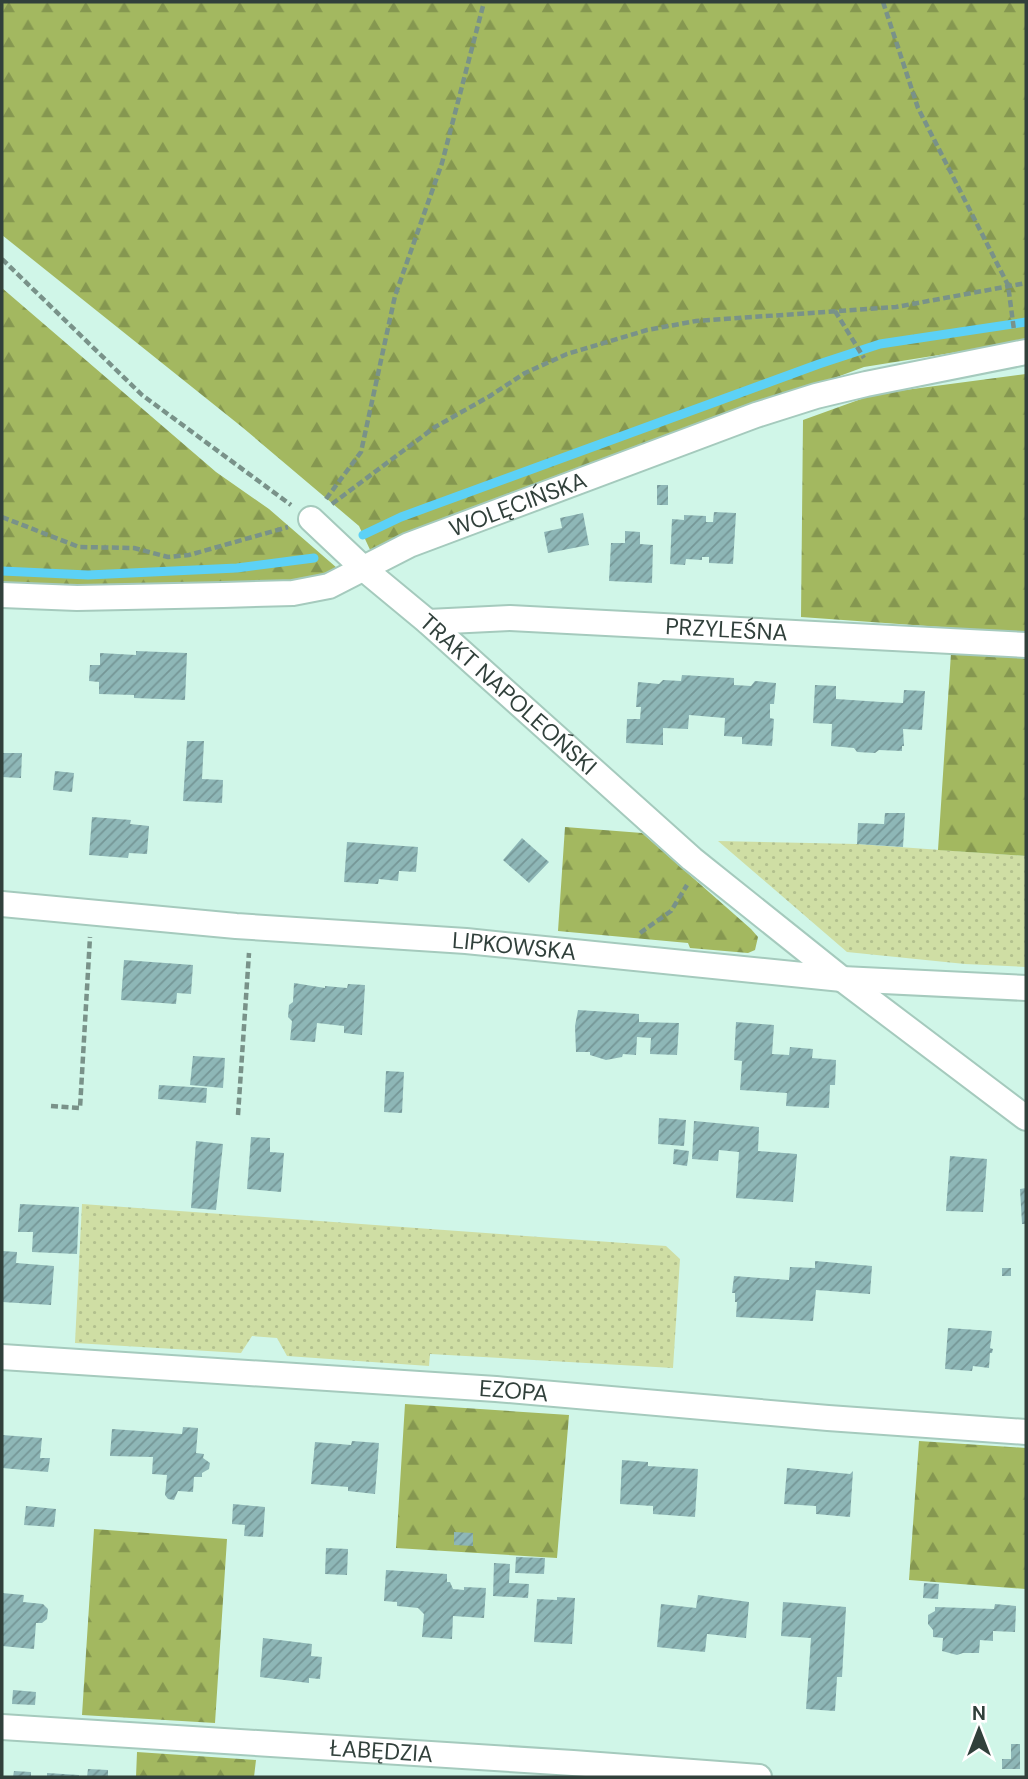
<svg xmlns="http://www.w3.org/2000/svg" width="1028" height="1779" viewBox="0 0 1028 1779" font-family="'DM Sans',sans-serif">
<style>
.grass{fill:url(#grass-dots)}
.forest{fill:url(#forest-firs)}
.lines{fill:none;stroke-linecap:round;stroke-linejoin:round}
.stream{stroke:#5cd1f6;stroke-width:9}
.building{fill:url(#building-hatch)}
.street-casing{stroke:#a5cabd;stroke-width:28}
.path{stroke:#799289;stroke-width:4.5;stroke-dasharray:7 3.5;stroke-linecap:butt}
.street{stroke:#fff;stroke-width:24}
.labels{text-anchor:middle;stroke-width:7;stroke-linejoin:round;paint-order:stroke}
.street-label{font-size:23px;fill:#31403b;stroke:#fff}
</style>
<defs>
<pattern id="grass-dots" width="8" height="8" patternUnits="userSpaceOnUse" patternTransform="scale(1.75)"><rect width="8" height="8" fill="#cfdea4"/><path d="M2 2h.1M6 6h.1" fill="none" stroke="#b2c08e" stroke-width="1.8" stroke-linecap="round"/></pattern>
<pattern id="forest-firs" width="22" height="20" patternUnits="userSpaceOnUse" patternTransform="scale(1.75)"><rect width="22" height="20" fill="#a3b860"/><path d="M5 1l3.5 6h-7zM16 11l3.5 6h-7z" fill="#859750"/></pattern>
<pattern id="building-hatch" width="6" height="6" patternUnits="userSpaceOnUse" patternTransform="scale(1.75)"><rect width="6" height="6" fill="#8eb7b7"/><path d="M-1 1l2-2M0 6l6-6M5 7l2-2" fill="none" stroke="#759696"/></pattern>
</defs>
<rect width="100%" height="100%" fill="#d0f6e8"/>
<path class="grass" d="M718,841L857,844L1026,856V967L965,964L847,952Z
M82,1204L666,1246L680,1259L673,1368L430,1354L429,1366L287,1356L277,1338L252,1336L241,1353L75,1343Z"/>
<path class="forest" d="M2,2H1026V341L864,367L518,495L372,554L359,526L242,427L2,235Z
M2,288L216,472L269,509L337,568L296,584L2,586Z
M1026,374V633L801,617L803,420L875,394Z
M951,653L1026,658V856L938,850Z
M565,827L642,833L751,929L758,937L755,950L748,953L690,948L688,943L558,931Z
M405,1404L569,1415L557,1558L396,1548Z
M919,1441L1026,1448V1589L909,1580Z
M94,1529L227,1539L215,1723L82,1715Z
M137,1752L256,1760L254,1777H136Z"/>
<g class="lines">
<path class="stream" d="M363,535L401,517L819,364L880,344L1026,322
M2,571L88,575L237,568L314,558"/>
</g>
<path class="building" d="M657,485H668V505H657Z
M714,512L736,513L733,564L709,563V557H702V560L686,559L685,565L670,564L672,519L684,520V515L706,516V522H713Z
M583,513L589,545L548,553L544,532L562,528L560,518Z
M625,531L640,532V544L653,545L652,583L609,581L611,543H625Z
M136,651L187,653L185,700L134,698V695L99,694V682L89,681L90,665H100V653L136,655Z
M682,675L734,678V685L751,686L755,681L776,683L774,704H770V718L774,719L772,746L742,744V737L724,736L725,718L689,715L688,729L663,728V745L626,743L627,719H640L641,707H636L638,682L659,684L663,680L681,681Z
M815,685L836,686V699L881,702L903,703L904,690L925,691L922,730L903,729L904,746H902V751L879,750L875,753L857,752L854,748L831,746L832,724L813,723Z
M187,741H204L202,779L223,780L222,803L183,801Z
M2,753H22L21,778L2,777Z
M55,771L74,773L72,792L53,790Z
M885,813H905L903,847L857,844L858,823L884,824Z
M92,817L131,820L130,824L149,826L147,854L129,853L128,858L89,855Z
M522,838L549,862L529,883L503,860Z
M347,842L418,847L416,872L399,871L398,881L379,879L378,884L344,882Z
M124,960L193,965L191,994L177,993L176,1004L121,1000Z
M294,983L325,988V986L347,988L348,984L365,985L362,1035L344,1033V1026L317,1023L315,1042L290,1040L292,1021L288,1017L289,1005L293,1002Z
M578,1010L639,1014V1022L679,1023L677,1055L650,1054L651,1038L637,1037L636,1055L623,1054L622,1057L606,1060L590,1055V1052H576L575,1026Z
M736,1022L774,1025L772,1054L789,1055L790,1047L813,1049L812,1058L836,1060L835,1085H830L829,1108L786,1106L787,1093L740,1090L742,1061L734,1060Z
M193,1056L225,1058L223,1088L190,1085Z
M386,1071L404,1072L402,1113L384,1112Z
M159,1085L207,1088L206,1103L158,1099Z
M659,1118L686,1120L684,1146L658,1144Z
M694,1121L759,1127L758,1151L797,1154L793,1202L736,1198L739,1152L719,1150L718,1161L692,1159Z
M251,1137L270,1138V1152L284,1153L281,1192L247,1189Z
M196,1141L223,1144L216,1210L191,1208Z
M674,1149L689,1151L687,1166L673,1164Z
M950,1156L987,1159L983,1212L946,1211Z
M1026,1188V1224H1022L1020,1189Z
M20,1204L79,1207L77,1254L32,1252L33,1232H18Z
M2,1251L17,1252L16,1263L54,1266L51,1305L2,1302Z
M815,1261L872,1266L870,1294L816,1290L813,1321L736,1317L737,1302H735V1293H732L734,1276L789,1280L790,1267L815,1268Z
M1002,1268H1011V1276H1002Z
M948,1328L992,1331L990,1348L993,1349L992,1353H990L989,1368L973,1366L972,1371L945,1369Z
M183,1427L198,1428L196,1453L204,1454L203,1458L210,1463L209,1469L202,1473V1477H194L193,1492L178,1491L174,1500L168,1499L165,1495L167,1475L152,1474L153,1457L110,1456L112,1429L182,1434Z
M2,1435L42,1438L40,1458H50L48,1472L2,1468Z
M352,1441L379,1443L375,1494L348,1491V1487L311,1484L315,1442L351,1445Z
M622,1460L648,1462V1466L698,1469L695,1517L653,1514V1506L620,1504Z
M787,1468L850,1474L853,1471L850,1517L816,1514V1506L784,1504Z
M233,1504L265,1507L263,1537L244,1536L245,1525L232,1524Z
M26,1506L56,1509L54,1527L24,1525Z
M454,1532L473,1533V1546L454,1545Z
M326,1548L348,1549L347,1575L325,1574Z
M516,1557L545,1558L544,1574L515,1573Z
M494,1563L510,1564L509,1583L529,1584L528,1598L493,1596Z
M386,1570L447,1574V1582H450L453,1589L464,1590V1587L486,1588L484,1618L453,1616L452,1639L422,1637L424,1614L418,1608L397,1606V1602L384,1601Z
M924,1583L939,1584L938,1599L923,1598Z
M2,1593L24,1595L23,1602L43,1604L48,1609L47,1619L42,1623H36L34,1649L2,1646Z
M698,1595L749,1602L746,1638L707,1634L705,1652L657,1647L661,1604L696,1608Z
M557,1597L575,1598L572,1644L534,1642L537,1599L557,1600Z
M783,1602L846,1607L842,1677H837L835,1711L806,1709L811,1638L781,1636Z
M995,1604L1016,1606L1015,1632L993,1631V1641L980,1640L979,1653H963L957,1655L942,1651L943,1638L933,1637V1630L928,1624V1615L935,1611V1607L994,1609Z
M263,1638L312,1644L311,1656L322,1657L320,1679L309,1678V1683L260,1677Z
M13,1690L36,1692L35,1705L12,1704Z
M1011,1744H1020V1769H1002V1759H1011Z
M88,1769L108,1770V1777H87Z
M14,1771L31,1772V1777H13Z
M47,1773L79,1775V1777H47Z"/>
<g class="lines">
<defs>
<g id="street">
<path id="s1" d="M311,519L364,569L428,622L692,859L842,979L1026,1118"/>
<path id="s2" d="M2,595L77,598L223,595L293,593L329,586L409,545L756,415L816,396L866,384L1026,352"/>
<path id="s3" d="M428,622L510,618L1026,645"/>
<path id="s4" d="M2,904L236,926L466,941L842,979L1026,988"/>
<path id="s5" d="M2,1357L496,1389L828,1418L1026,1432"/>
<path id="s6" d="M2,1727L573,1763L759,1777"/>
</g>
</defs>
<use href="#street" class="street-casing"/>
<path class="path" d="M883,2L918,108L1008,285L1014,330
M2,259L142,395L291,505
M835,311L864,358
M326,499L361,452L395,296L442,163L484,2
M332,504L435,427L490,396L525,373L567,354L647,330L696,321L896,307L1026,283
M2,517L79,547L134,548L168,557L189,555L288,527
M640,933L671,911L687,885
M51,1106L80,1108L90,937
M238,1115L249,953"/>
<use href="#street" class="street"/>
</g>
<g class="labels">
<g class="street-label">
<text dy="8" stroke="none"><textPath href="#s2" startOffset="534">WOLĘCIŃSKA</textPath></text>
<text dy="8" stroke="none"><textPath href="#s3" startOffset="299">PRZYLEŚNA</textPath></text>
<text dy="8" stroke="none"><textPath href="#s1" startOffset="264">TRAKT NAPOLEOŃSKI</textPath></text>
<text dy="8" stroke="none"><textPath href="#s4" startOffset="514">LIPKOWSKA</textPath></text>
<text dy="8" stroke="none"><textPath href="#s5" startOffset="513">EZOPA</textPath></text>
<text dy="8" stroke="none"><textPath href="#s6" startOffset="380">ŁABĘDZIA</textPath></text>
</g>
</g>
<rect width="1028" height="1779" fill="none" stroke="#31403b" stroke-width="7"/>
<g transform="translate(979 1730)" stroke="#ffffff" stroke-width="5" paint-order="stroke">
<path d="M0-5L12 26L0 18L-12 26Z" fill="#31403b"/>
<text y="-10" font-size="19" font-weight="bold" text-anchor="middle" fill="#31403b">N</text>
</g>
</svg>
